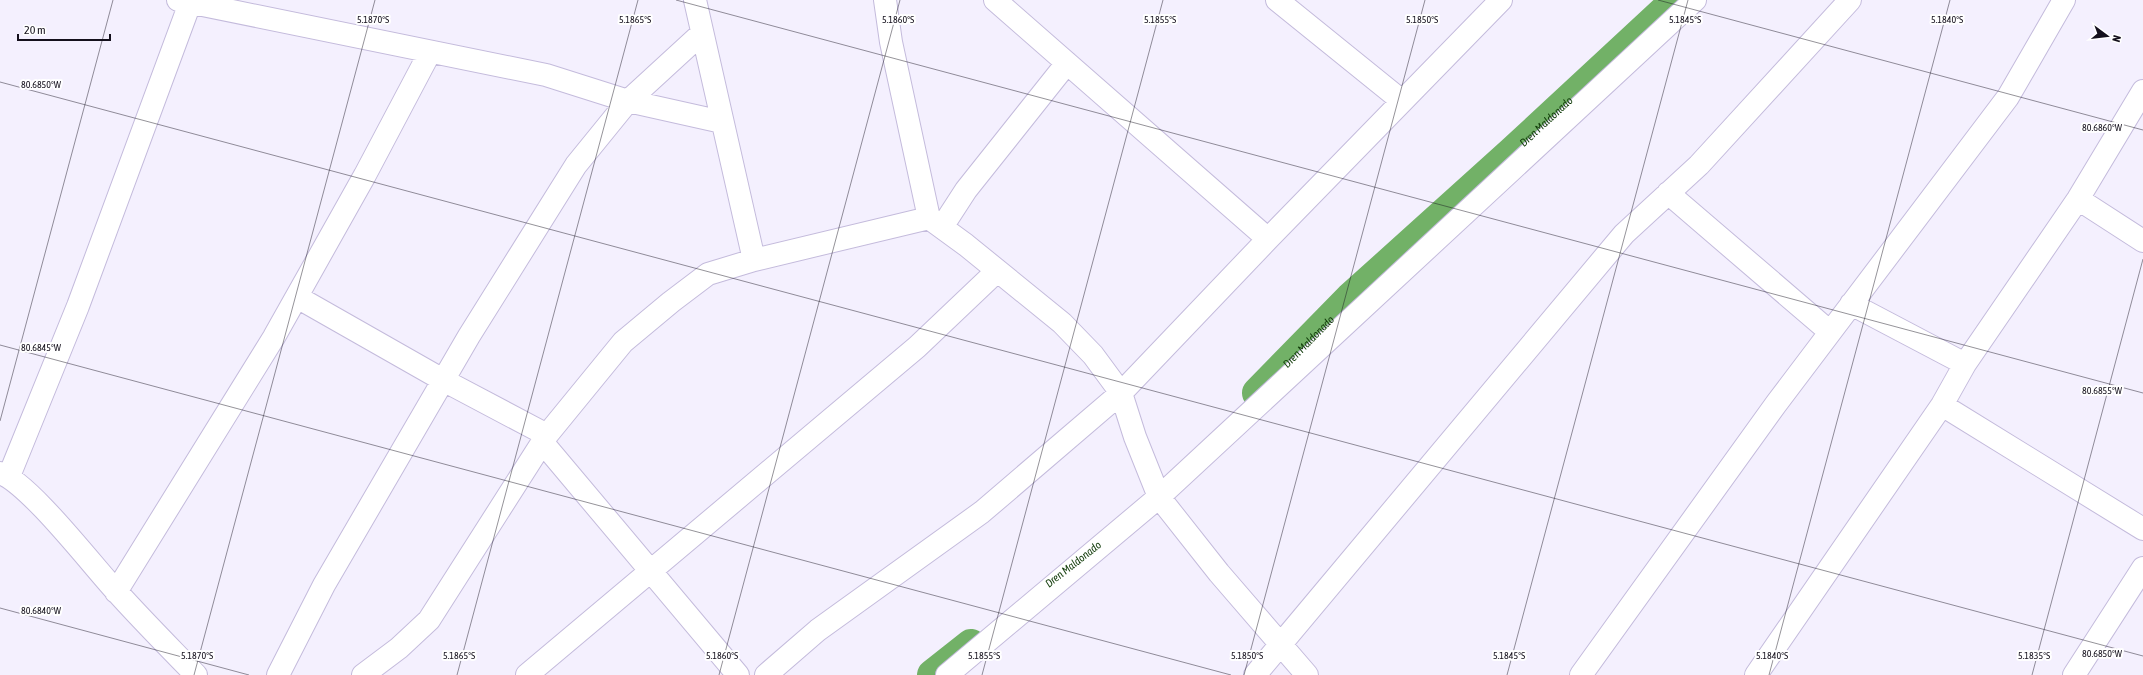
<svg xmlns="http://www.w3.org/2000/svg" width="2143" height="675" viewBox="0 0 2143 675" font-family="'Asap Condensed',sans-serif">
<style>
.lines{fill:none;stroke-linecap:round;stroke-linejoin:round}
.canal{stroke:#72b167;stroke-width:32}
.minor-casing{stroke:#c4bbdc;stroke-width:24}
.minor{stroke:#fff;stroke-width:22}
.ticks{fill:none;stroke:#14101c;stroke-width:1;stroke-opacity:0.45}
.labels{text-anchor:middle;stroke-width:4;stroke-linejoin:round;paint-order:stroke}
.water-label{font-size:11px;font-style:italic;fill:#0e3906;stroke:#fff}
.ticks-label{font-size:10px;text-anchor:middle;fill:#14101c;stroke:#fff;stroke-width:4;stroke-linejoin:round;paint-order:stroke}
</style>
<rect width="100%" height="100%" fill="#f4f0fe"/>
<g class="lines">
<g class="canal">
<path id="s1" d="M1258,393L1351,298L1512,153L1677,0"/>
<path d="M933,675L971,645"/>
</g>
<defs>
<path id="minor" d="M178,0L546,75L628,101L722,122
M695,0L754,260
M885,0L891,42L929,218L966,245L1062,323L1093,355L1121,393L1135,437L1159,497L1219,573L1307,675
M995,0L1268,239
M1277,0L1402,101
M1668,193L1830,332
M2078,199L2143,241
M942,227L966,190L1067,63
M297,297L443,380L547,435
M1851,304L1965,364
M1942,405L2143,529
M543,443L738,675
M0,473C29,483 92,565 116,591C142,620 169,647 196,675
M9,476L78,306L190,3
M116,592L274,337L365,175L430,52
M278,675L324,585L469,336L576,165L628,101L701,34
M363,675L399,648L429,620L547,435L623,342L671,302L708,274L754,260L929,218
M527,675L917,347L997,271
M766,675L818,630L982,512L1121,393L1268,239L1501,0
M947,675L1159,497L1695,0
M1255,675L1624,234L1699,165L1850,0
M1581,675L1776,404L2008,97L2064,0
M1756,675L1942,405L1965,364L2078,199L2143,91
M2074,675L2143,568"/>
</defs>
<use href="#minor" class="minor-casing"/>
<use href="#minor" class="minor"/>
</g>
<path class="ticks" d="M676,0L2143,393M1658,0L2143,130M0,82L2143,656M0,345L1231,675M0,421L113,0M0,608L249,675M194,675L375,0M457,675L638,0M719,675L900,0M982,675L1163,0M1244,675L1425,0M1507,675L1688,0M1769,675L1950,0M2032,675L2143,259"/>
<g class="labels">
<g class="water-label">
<text dy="4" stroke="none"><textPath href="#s1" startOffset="396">Dren Maldonado</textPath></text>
<text dy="4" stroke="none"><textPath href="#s1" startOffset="72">Dren Maldonado</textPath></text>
<text transform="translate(1073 564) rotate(-38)" y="4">Dren Maldonado</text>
</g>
</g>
<g class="ticks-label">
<text x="373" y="23">5.1870°S</text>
<text x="635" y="23">5.1865°S</text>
<text x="898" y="23">5.1860°S</text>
<text x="1160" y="23">5.1855°S</text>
<text x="1422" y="23">5.1850°S</text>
<text x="1685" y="23">5.1845°S</text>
<text x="1947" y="23">5.1840°S</text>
<text x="41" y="88">80.6850°W</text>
<text x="2102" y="131">80.6860°W</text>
<text x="41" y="351">80.6845°W</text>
<text x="2102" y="394">80.6855°W</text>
<text x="41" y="614">80.6840°W</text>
<text x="2102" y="657">80.6850°W</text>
<text x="197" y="659">5.1870°S</text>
<text x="459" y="659">5.1865°S</text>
<text x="722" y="659">5.1860°S</text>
<text x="984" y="659">5.1855°S</text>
<text x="1247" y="659">5.1850°S</text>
<text x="1509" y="659">5.1845°S</text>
<text x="1772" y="659">5.1840°S</text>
<text x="2034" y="659">5.1835°S</text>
</g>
<g transform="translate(2107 36) rotate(105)" stroke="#ffffff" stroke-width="3" paint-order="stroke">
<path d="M0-3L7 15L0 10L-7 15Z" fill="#14101c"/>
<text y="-6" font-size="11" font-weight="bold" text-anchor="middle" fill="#14101c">N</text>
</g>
<path d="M18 34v6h92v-6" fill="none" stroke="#14101c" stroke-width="2"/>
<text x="24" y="34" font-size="12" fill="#14101c" stroke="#ffffff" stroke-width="3" paint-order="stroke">20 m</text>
</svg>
